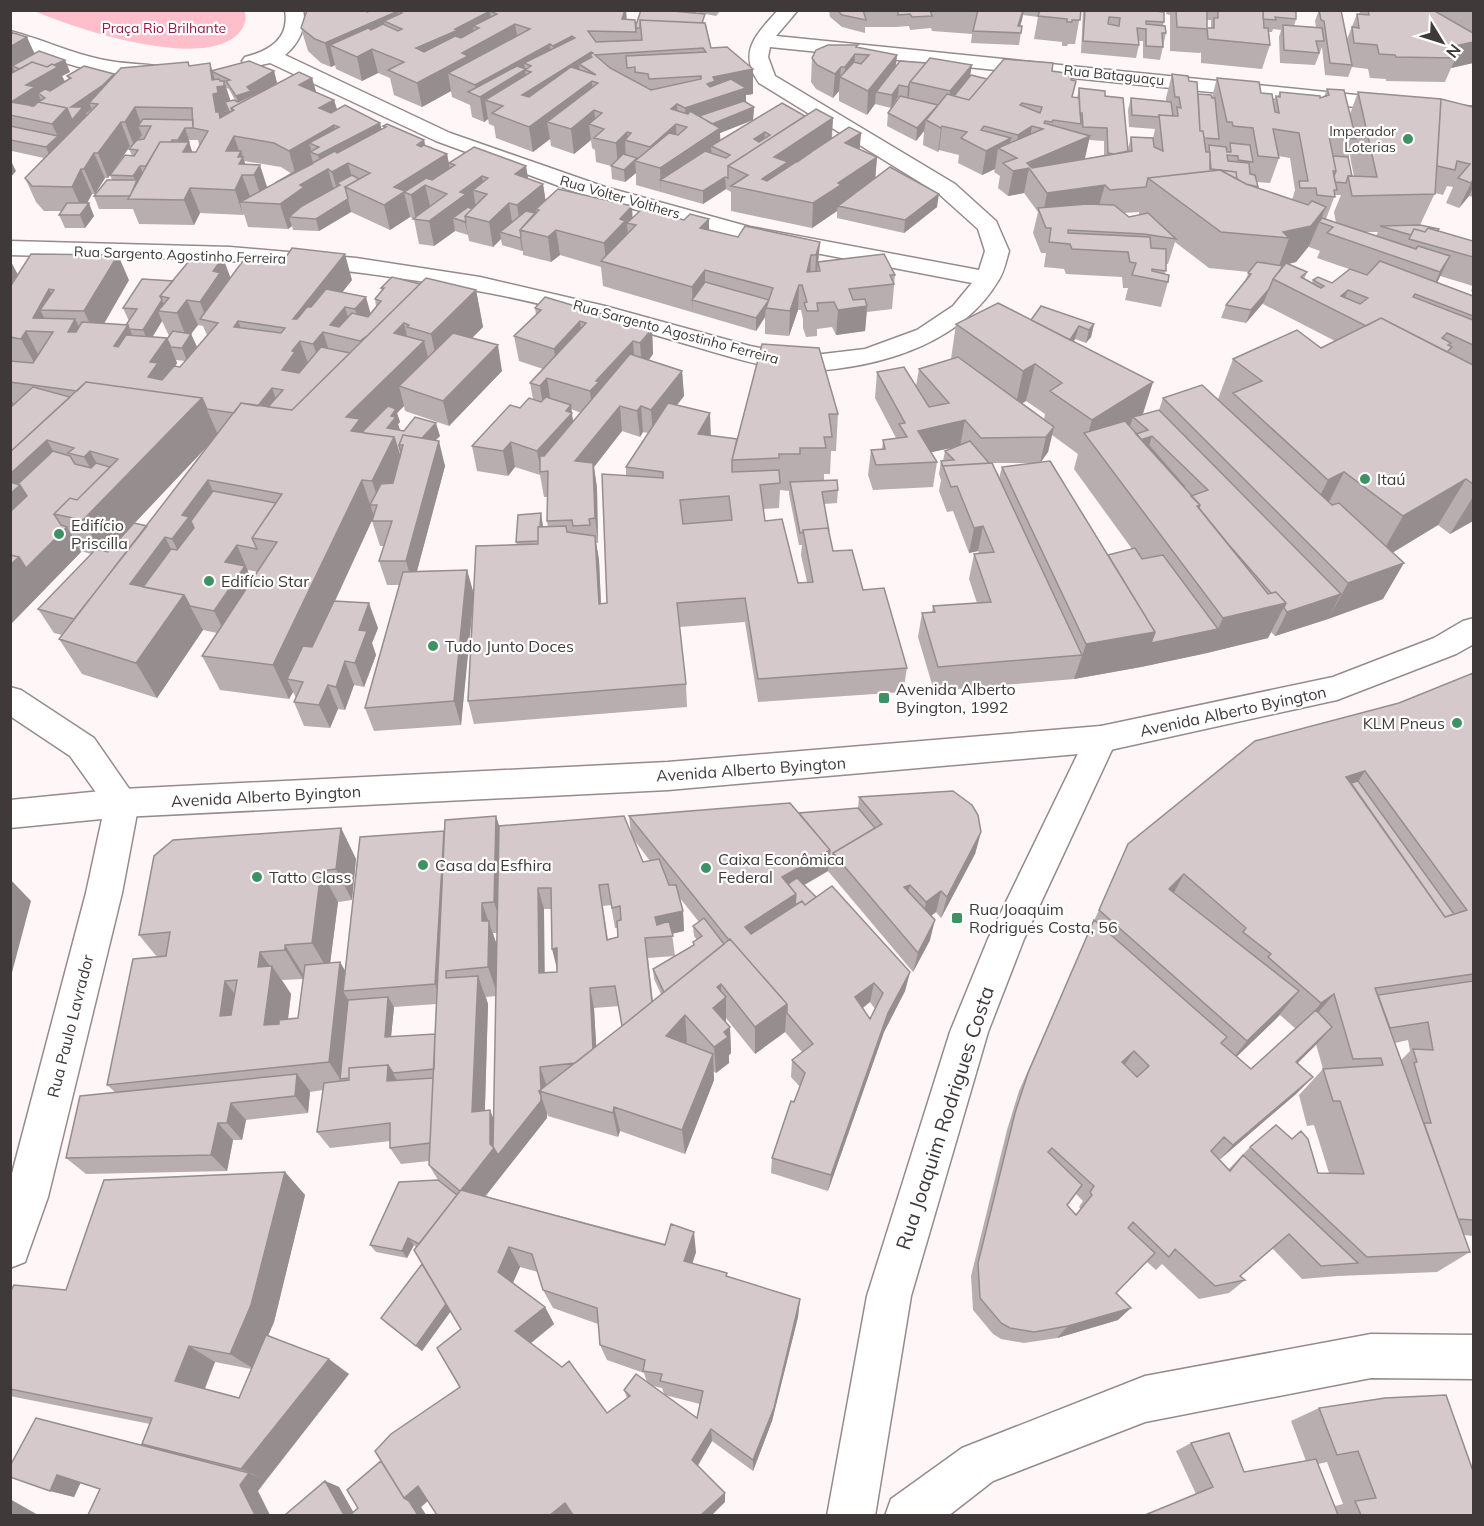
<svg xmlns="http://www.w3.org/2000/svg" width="1484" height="1526" viewBox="0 0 1484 1526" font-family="Mulish,sans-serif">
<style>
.green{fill:#febfcb}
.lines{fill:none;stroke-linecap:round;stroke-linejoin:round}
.minor-casing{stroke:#978a8c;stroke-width:3}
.tertiary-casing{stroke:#978a8c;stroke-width:3}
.minor{fill:#fff;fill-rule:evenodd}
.tertiary{fill:#fff;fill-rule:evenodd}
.wall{fill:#b8adaf;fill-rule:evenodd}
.shaded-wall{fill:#968d8e}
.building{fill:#d6c9cb;stroke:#968d8e;stroke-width:1.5;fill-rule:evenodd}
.poi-dot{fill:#3e9163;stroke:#fff;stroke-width:2}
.labels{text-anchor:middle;stroke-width:4.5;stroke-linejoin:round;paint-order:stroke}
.far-park-label{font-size:14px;fill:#951944;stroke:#fff}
.far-street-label{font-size:14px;fill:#3f393a;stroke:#fff}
.far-poi-label{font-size:14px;fill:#3f393a;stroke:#fff;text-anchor:end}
.poi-label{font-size:16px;fill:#3f393a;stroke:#fff;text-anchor:start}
.street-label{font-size:16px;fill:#3f393a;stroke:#fff}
.near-street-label{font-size:20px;fill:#3f393a;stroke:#fff}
</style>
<rect width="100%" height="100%" fill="#fef6f7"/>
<path class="green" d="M244,10C248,19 244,28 237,35C198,70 77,29 34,11Z"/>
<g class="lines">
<defs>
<path id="minor" d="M285,10H303C307,28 298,44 285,55L450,133L605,187L750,227L979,270L985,251L978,229L939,194L759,83C737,51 757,34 778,10H798L776,36L1474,107V119L770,47L768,57L775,76L955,184L996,221L1009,251C1006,261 1004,273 998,281C963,340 890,364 825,370C775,374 726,355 679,342C613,323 545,303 478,291C396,276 312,265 229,261C156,257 83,257 10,255V241L230,247L356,258L480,277L605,306L750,346L791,354H823L865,349L917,330L953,306L972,283L748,240L589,197L436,141L270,63L252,67L245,65L242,61L245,57C269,51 290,39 285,10Z
M10,31C42,39 72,54 104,60C127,65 151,63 173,69L176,73L173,77C131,88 51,59 10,44Z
M10,687L21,690L94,738L139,803L122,893L48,1197L25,1262L10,1268V1181L86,893L105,805L70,756L10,716Z
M1101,726L1113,730L1117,739L1024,939L988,1032L911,1296L875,1516H827L867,1296L950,1032L988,939L1085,739L1089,730Z
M1371,1334L1474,1335V1379L1371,1378L1145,1422L993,1481L948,1516H885L891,1499L962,1448L1145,1376Z"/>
<path id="tertiary" d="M1474,618V644L1456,654L1337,700L1101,752L668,790L122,817L10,828V800L122,789L668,762L1101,726L1333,677L1434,638L1463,621Z"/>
</defs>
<use href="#minor" class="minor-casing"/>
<use href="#tertiary" class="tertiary-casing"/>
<use href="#minor" class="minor"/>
<use href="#tertiary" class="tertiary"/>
</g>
<path class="wall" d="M307,10H626L627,20L636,25L641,10H721L716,16L696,12L695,13L706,24L711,48L753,69V94L746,95V102L754,107L753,120L720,133V141L805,116L833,118L832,139L861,133L859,149L877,157L875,178L937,207L904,233L837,218V211L812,228L731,211V192L726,189L703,204L636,185V173L625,182L612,179L611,166L596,162L595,150L592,148L591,140L574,154L551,146L550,139L533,152L496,138L494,126L489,124L488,119L484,122L472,117L470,105L452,97L451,91L422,107L394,95L390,78L378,73L362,81L336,69L335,65L331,67L321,63L308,51L301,28Z
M829,10H1081L1075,44H1068L1067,46H1062V42L1034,39L1038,17L1023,15L1020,26H1022L1019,45L971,43L972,34L932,31L931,28L910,30L909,26L896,27H865V33L842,27L830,17Z
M1083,10H1146L1164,22L1163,26L1166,33L1160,60L1143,58V41H1139V45L1136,58L1081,53Z
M1167,10H1289L1296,19L1294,26L1316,27L1315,21L1319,10H1341L1347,39L1357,14H1359L1361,10H1473V63L1451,68L1445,82L1386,81V79L1370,78L1368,69L1352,67L1348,77L1325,75L1322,47L1315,65L1280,63L1279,37L1281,30L1273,29L1272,32H1269L1270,45L1262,69L1201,63V52L1200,53L1170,51V15L1166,14ZM1207,20H1211V28L1207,29Z
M10,32L35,54L65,60L70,72L62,76L65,81L68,79L67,76L114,74V75L189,66L212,70L274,71L277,83L312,78L316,92L334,100L337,109L380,123L381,129L384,128L383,126L424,140L425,145L447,154L450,169L449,163L526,166L528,179L543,184L545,201L633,217L709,230L738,237L820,242L818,262L895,275L892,309L867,312L865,331L836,335L832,327L817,329V336L806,337L803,328V319L801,310H798L789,336L765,334V317L756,331L603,286L601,267L560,255L551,262L523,255V250L522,251L502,245L501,239L493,247L469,241L468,235L455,231L434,246L419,244L414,219L410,217L390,230L351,212L319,231L293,230L292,226L288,229L248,227L244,214L243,215L200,213L194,225L139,224L133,209H99L94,196L112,180L110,175L108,178H105L95,194H92L87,203L94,216L85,228H65L59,215L61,211H44L36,202L25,178L44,158L12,151L10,152ZM226,88L229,89L235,100H230ZM189,140H198L199,145L196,152H192L189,142ZM130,146H132L129,149L132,156L115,168ZM244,161L281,167L292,174L267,187L245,165Z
M858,48L897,55L896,67L970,77L987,79L1052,71L1071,80L1076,81L1072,97L1077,98L1079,88L1105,96L1128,149L1131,137L1153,138L1155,129L1129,127L1128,110L1131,98L1166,101V98L1172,74L1189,81L1198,94L1212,97L1217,78L1261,93L1274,102L1276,96H1278L1280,92L1320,98L1324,97L1327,89L1350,114L1358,92L1473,107V197L1469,196L1459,208L1446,203L1453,187L1447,186L1443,195L1435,193L1420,225L1438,231L1473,241V240V292L1471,291L1473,286L1440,276L1437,282L1473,296V521L1450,534L1438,525L1392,553L1383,599L1328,619L1275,636L1271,632L1268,638L1207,653L1141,667L1074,679L934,691L918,637L922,613L932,612L933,606L977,603L969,579L974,554H979L978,551L969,553L953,511L947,512L939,491L941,480L939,474L941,461H943L945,451L956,447L931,452L937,462L933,487L873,490L868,475L871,450L882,449L883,440L896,438L875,398L877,372L916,386L919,369L951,359L956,324L1031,320L1094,324L1091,337L1086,343L1075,339L1074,342L1153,382L1143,414L1159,410L1163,398L1218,399L1233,359L1321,348L1335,341L1263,304L1264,302L1246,323L1221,318L1226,305L1245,281L1249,272L1209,268L1175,242L1168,264H1166L1165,274L1168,282L1161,307L1125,300L1128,288H1123L1122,277L1066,274L1064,269L1044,267L1046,253H1041L1033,233L1038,212L1024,193L1008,196L998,188L1000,176L994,172L995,169L982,175L958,163L959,155L939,150L938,152L923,145L924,131L916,141L887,126L888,113L899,98L898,97L891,108L875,104L867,115L839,101V91L833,98L816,89L811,82L812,58ZM1089,140L1104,141V155L1085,159ZM1350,154L1351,162L1354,176H1352L1348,158ZM1278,156L1290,158L1295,190L1292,200L1257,188V182L1270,183L1279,158ZM1335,195H1341L1334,212L1336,223L1326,219ZM1139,212V215L1129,217L1124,213ZM1364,232H1378L1376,236ZM1309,246V247L1320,251L1317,258L1349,269L1332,283L1313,280L1312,283L1304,279L1307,272L1289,264L1296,262ZM1026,401L1045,414L1044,419L1022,403ZM1052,435L1078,454L1074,469L1132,549L1108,555L1041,462L1048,452ZM993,463H1034L1002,467L999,478V475L996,471Z
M223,258L230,278L352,280L342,292L370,313L376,306L375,299L382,291L381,288L420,284L476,290L483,327L472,338L502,371L449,426L405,411L404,406L397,413L400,422L398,424L400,430L440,436L435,440L445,466L417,571L467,570L474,595L517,545L516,542L543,527H548L547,521V497H544L540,475L515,467L508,476L477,471L472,446L520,408L533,399L530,383L543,369L519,361L514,336L536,315L535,308L652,329L653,354L649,360L682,371L684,396L677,405L711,436L737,439L762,344L838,414L836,451H831L830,474H824V480L838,490L837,503L824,504L833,551L863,590L907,668L903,692L758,702L745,622L679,627L686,684L687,707L474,724L468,701L473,595L461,725L374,731L365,708L399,585H387L379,561L384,546H380L372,521V520L335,601L378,628L372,643L376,655L364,687L354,685L345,710L338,709L330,728L304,726L294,702L296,698L293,692L289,699L220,690L202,656L217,633L203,630L157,698L82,674L59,639L62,635L54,633L38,609L91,554L81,551V552L10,625V260L18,275L129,280L104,324L126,325L129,321L123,308L173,281ZM162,321L169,336L167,339L152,337ZM198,325L203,326L207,335L194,351L197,347L191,334ZM176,360L185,361L180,367H175L177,363ZM571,409L581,413L573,422ZM622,431L640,437L643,432L648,433L626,467V475L607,603L601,604L599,560L596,543H598L597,488L594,467ZM212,441L147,526L135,523ZM780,490L789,491V494L799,545H802L801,555L807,582L798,583L765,521L763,509L779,508ZM248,570L258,572L252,581L247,571Z
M1473,673V1236L1464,1235L1470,1252L1437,1272L1338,1276L1302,1279L1272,1248L1240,1276L1245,1280L1229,1293L1199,1299L1162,1264L1156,1270L1146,1261L1116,1293L1118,1320L1057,1338L1024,1343L1001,1339L993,1334L973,1310L971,1276L1007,1130L1019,1091L1128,844L1399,703ZM1280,1015L1296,1029L1251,1069L1236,1057ZM1408,1040L1410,1051L1401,1060L1395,1043ZM1316,1044L1323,1069L1299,1095L1307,1126L1314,1125L1329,1173H1318L1250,1147L1229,1169L1219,1160L1296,1094L1313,1077L1298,1063ZM1076,1194L1083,1201L1079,1207L1081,1209L1076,1215L1067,1206Z
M859,797L981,832L975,854L941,918L936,912L931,916L930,940L913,972L828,871L804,885L816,897L910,972L905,991L884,1032L828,1191L771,1173L772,1158L800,1087L791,1077L792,1060L802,1052L785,1032L755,1054L726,1018V1023L730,1027L731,1053L729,1055V1063L716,1073L713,1071L714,1080L685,1154L620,1131L618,1137L548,1116L547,1113V1118L485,1196L696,1252L692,1264L727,1277L800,1299L798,1317L772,1421L753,1471L712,1441L698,1466L725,1493V1502L572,1514L428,1501L421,1507L426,1515H285L325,1481L339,1487L353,1512L358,1508L381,1461L460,1387L461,1329L451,1311L422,1351L387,1324L381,1318L422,1264L416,1247L414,1245L407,1258L376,1252L370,1245L438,1180L429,1165V1161L401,1164L390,1148V1141L330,1148L317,1132L323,1090L310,1092L308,1113L246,1120L242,1140H233L227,1171L86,1174L66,1158L115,1092L107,1085L157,957L139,935L341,828L356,859L352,900L338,902L330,963L340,962L345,971L444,831L496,816L499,826L631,833L629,816L799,813L858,808ZM635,841L650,861L643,862ZM679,897L699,922L693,926L694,936L697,940L693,942V945L675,956L672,934L684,931L683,911ZM611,905L615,928H617L618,937L608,939L603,906ZM544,909H551L557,972L544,973ZM493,933H497V946ZM674,956L653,969L654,979L661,994L653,1001L648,958ZM303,974H304L298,1018L288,1019L291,994L282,980L303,979ZM496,996L494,1120L485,1111L488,1004L486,997ZM870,1002L875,1009L870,1019L863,1008ZM436,1004L435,1034L391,1037L394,1007ZM619,1006L622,1026L596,1046L594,1008ZM520,1267L538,1272L543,1290L553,1308L598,1324L600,1345L607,1360L644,1373L647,1382L624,1390L627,1398L607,1413L562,1367L531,1343L554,1324L545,1307L513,1283ZM653,1386L662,1388L664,1394ZM665,1395L700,1404L697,1418Z
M285,1172L305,1195L274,1322L268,1335L349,1374L258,1491L100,1489L80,1483L74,1497L50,1491L154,1448L142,1444L150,1424L10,1396V1292L66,1290ZM215,1362L251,1369L239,1398L205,1389Z
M1319,1408L1473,1515H1145L1196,1494L1176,1451L1191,1443L1244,1472L1306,1461L1291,1421ZM1327,1462L1343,1504L1335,1506L1318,1464Z"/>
<path class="shaded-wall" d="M367,10H369L372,22L398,11L402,29L384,21L388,41L330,45L335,65L331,67L325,43Z
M625,10H626L627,30L622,19Z
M696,10V12L687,23V11Z
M1024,10L1022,20L1018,33V26Z
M490,11L493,35L473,26L476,44L515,24L519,47L448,73L451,91L422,107L417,83L421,72L416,48Z
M572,36L575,60L556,70L553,46Z
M27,37L38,61L12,66L16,74L10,79V47Z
M1473,42V63L1451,68L1456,58L1446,48Z
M550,44L552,68L531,66L524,63L528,91L591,52L592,56L590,55L591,72L579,64L581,84L503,106L485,100L488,119L484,122L480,97L477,96L475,85Z
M372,49L378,73L362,81L357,57Z
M855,54L854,79H844L845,67Z
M897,55L894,79L876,92L875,104L867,115L868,91Z
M65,60L70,72L62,76L69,91L45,98L38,93L46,112L11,102L26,85L45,70Z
M210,63L217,87L222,86L224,81L232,105L225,102L228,111H225V114V113L219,95L225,113H224L225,118L224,137L216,112Z
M972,65L968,89L948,107L950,91Z
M841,67L839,91L833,98L835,74Z
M753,69V94L746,95V111L754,107L753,120L720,133L721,151L711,146L712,159L660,180L661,192L660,168L700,129L686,121L685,108L713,77Z
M274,71L277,83L240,108L236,96L247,87Z
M114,74L118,86L98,104L89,103L92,109L86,113L89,120L63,148L52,124L67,108L71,107Z
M312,78L319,102L299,85Z
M592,81L594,106L547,122L550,139L533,152L529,127Z
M910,84L909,96L907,99L908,87Z
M899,85L898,97L891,108L892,95Z
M334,100L341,124L334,125L339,144L380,123L386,147L348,163L355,188L337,183L340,196L339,197L332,172L328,169L335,194L289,217L292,226L288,229L280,204L265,203L322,172L318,155L319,147L309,143L312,153L310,152L314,166L296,176L289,151L319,108Z
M677,104L678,125L676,124L677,149L651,165L650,147L671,109Z
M938,105L926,120L924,131L916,141L917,128Z
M135,107L142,126H138L142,135L134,146L125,122Z
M594,110L596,126L589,124L591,140L574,154L571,129Z
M833,118L831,143L796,166L762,193L748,175L739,171Z
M121,122L130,146L108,178L98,153Z
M942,126L939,150L938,152L941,128Z
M1032,126L1028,151L1014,157L1018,135Z
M185,128L189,140L187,145L189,142L197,167L183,152L178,140Z
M627,132L628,140H625L626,160L618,168L616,143Z
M765,132L764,145L754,139Z
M861,133L859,158L845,143Z
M58,136L63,148L51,160L46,147Z
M234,136L240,154L241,151L249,175H242L251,199L240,202L243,215L235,190L226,151Z
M1090,136L1084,161L1029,168L1024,193L1008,196L1013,171L1027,163Z
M1011,138L1008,153L998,148L995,169L982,175L986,151Z
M424,140L429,165L447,154L452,179L425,185L431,210L416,220L411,195L404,192L410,217L390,230L384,205L417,145Z
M94,153L105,178L95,194L84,169Z
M877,157L875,182L838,206L837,211L812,228L813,203L838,183Z
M10,159L16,171L10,178Z
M635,161L636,173L625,182L624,170Z
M260,165L268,190L262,200L254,175Z
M140,166L145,179L140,186L136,183L133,176Z
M526,166L530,190L515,174Z
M81,169L92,194L84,209L89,203L94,216L85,228L80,215L83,211L72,187Z
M482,176L485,194L473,190L476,208L465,217L468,235L465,223L453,218L455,231L434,246L429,221L460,192Z
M725,177L726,189L703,204V191Z
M1473,180V187L1469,196L1459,208L1471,183Z
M543,184L547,209H536L539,227L521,230L517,205Z
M1105,185L1098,209L1042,218L1047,193Z
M190,188L200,213L194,225L184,200Z
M939,194L937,207L904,233L905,220Z
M348,199L351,212L319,231L316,219Z
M509,203L513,228L500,232L501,239L493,247L489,222Z
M632,206L633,224L627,223L628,237L606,262L604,243L620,219Z
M1326,207L1309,246L1296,262L1279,266L1289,238L1283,232Z
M709,219V244L700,228Z
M556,230L560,255L551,262L548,237Z
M521,237L523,250L522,251L520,238Z
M820,242L818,264V262L817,271L815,280L816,255Z
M345,254L352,280L303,342L300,341L309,366L302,374L282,370L292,351L293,319Z
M118,255L129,280L96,337L84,311Z
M811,255L810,280L807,272Z
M1450,256L1438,281L1428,297L1440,272Z
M223,258L233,284L207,320L200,302L213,271Z
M10,260L20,279L10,315Z
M705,270V295L692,300L693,313L692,287Z
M799,285L798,310L789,336L790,311Z
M431,286L437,312L418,330L410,328L409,325L404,323L411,353L424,341L433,377L418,393L399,386L404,406L397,413L400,422L398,424L400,430L390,441L387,428L393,421L392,418L368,442H367L371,455L363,468L346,417L401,363L396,342L389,350L367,366L360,341L383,324L393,313L397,330L404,324L402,315Z
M49,289L60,311L40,310L52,332L33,318Z
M1269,289L1264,302L1246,323L1251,310Z
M476,290L483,327L439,371L431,334Z
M1348,290L1339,312L1341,296Z
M366,297L373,322L362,334L355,309Z
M162,300L167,312L158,311L162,321L149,343L143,330Z
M187,300L198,325L187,339L177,313Z
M769,300L766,308L765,317L756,331V318Z
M867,306L865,331L836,335L838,310Z
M345,307L352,332L330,325Z
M75,319L88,344L68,332Z
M238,321L248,346L234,327Z
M580,321L583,347L557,374L554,349Z
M1094,324L1091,337L1086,343L1089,330Z
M128,325L139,351L114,346Z
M1079,326L1075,339L1062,359L1065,346Z
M652,329L653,354L642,368L640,343Z
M26,331L39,356L35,364L21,339Z
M323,332L331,357L322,369L313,344Z
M191,334L197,347L187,361L182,348Z
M167,338L177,363L166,381L148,377L150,362Z
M633,341L635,366L593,416L590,391L596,381Z
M498,345L502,371L449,426L443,401Z
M1035,364L1026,401L1015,408L1023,371Z
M682,371L684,396L653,435L651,410Z
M547,378L551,403L544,412L540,386Z
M1153,382L1141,419L1133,417L1130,426L1095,448L1087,437L1092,420Z
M272,388L281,413L249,415Z
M10,398L15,406L10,410Z
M202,398L218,435L103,556L83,520L103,491L84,457L90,451L109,486Z
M84,401L74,448L47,440L67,476L28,535L10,507V470Z
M571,405L575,438L541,472L537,451Z
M620,406L622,431L594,467L597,488L598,543L595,518L575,461Z
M641,406L643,432L640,437L637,411Z
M710,413L711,438L698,434Z
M965,420L960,446L914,456L918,431Z
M436,423L440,436L415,461L412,448Z
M1054,427L1048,452L1040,463L1046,437Z
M1152,436L1145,459L1143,439Z
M394,437L402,457L384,517L372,481Z
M439,441L445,466L413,586L406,561Z
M511,442L515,467L508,476L503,451Z
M1344,472L1321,518L1305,526L1328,480Z
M1466,479L1438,525L1377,562L1403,516Z
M208,480L224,516L190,575L172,539L182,515Z
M362,480L374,516L298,681L287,679L293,692L289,699L273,665Z
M1473,497V521L1450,534Z
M541,513L543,526L542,553L540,541Z
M983,526L978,551L969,553L974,528Z
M67,527L81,552L10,625V565L19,557Z
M595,536L599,560L602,628L599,604Z
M165,537L183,573L87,623Z
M237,545L256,590L226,635L214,611L225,562Z
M1404,563L1383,599L1328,619L1348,583Z
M467,570L474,595L461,725L454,701Z
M1341,594L1328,619L1275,636L1287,612Z
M184,595L203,630L157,698L136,663Z
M369,603L378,628L372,643L376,655L364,687L355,663L359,630Z
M1286,603L1268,638L1207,653L1141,667L1074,679L1086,644L1155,632L1218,629L1223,618Z
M345,661L354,685L345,710L336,687Z
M328,685L338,709L330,728L319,705Z
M1365,771L1347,798L1346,777Z
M496,816L506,848L504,932L494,902Z
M341,828L356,859L352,900L336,869Z
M444,831L443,1003L435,984Z
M981,832L975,854L941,918L947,897Z
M830,850L828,871L787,895L782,877Z
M321,871L338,902L329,972L312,943Z
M1184,874L1167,905L1169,889Z
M10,879L31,901L10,980Z
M910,885L905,906L904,887Z
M538,888L544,909L545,992L539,973Z
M941,891L936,912L922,923L926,902Z
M796,894L794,915L745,948V927Z
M482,903L499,951L498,996L488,967L482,921Z
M683,911L684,931L657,937L655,917Z
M935,920L930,940L913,972L918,953Z
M285,945L303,974V979L285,950Z
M557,948V969L552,949Z
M260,952L272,969V966L291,994L284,1052L264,1025L258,967Z
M340,962L356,990L343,991L354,1010L340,1079L329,1062Z
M910,972L905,991L884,1032L828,1191L831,1175L888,1013Z
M478,976L488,1004L484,1136L472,1112Z
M225,981L246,1009L241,1043L220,1016Z
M874,983L870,1002L852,1016L855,997Z
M721,984V1001L726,997V1025L713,1008L717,987Z
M590,988L594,1008L598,1076L593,1079Z
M1299,991L1276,1019L1226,1067L1247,1041Z
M1334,994L1310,1022L1298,1031L1321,1003Z
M388,997L394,1007L390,1047L385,1037Z
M787,1004L785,1032L755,1054V1027Z
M685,1015L687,1042L669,1063L666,1036Z
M730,1027L731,1053L729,1055V1063L716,1073L714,1047L724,1032Z
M1332,1027L1315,1046L1280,1080L1296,1062Z
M1134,1051L1122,1069V1062Z
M713,1054L714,1080L685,1154L682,1130Z
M388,1065L398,1082L387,1081Z
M540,1067L546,1084V1093L541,1092Z
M297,1074L310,1091L308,1113L295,1096Z
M1313,1077L1296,1094L1218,1161L1233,1145Z
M541,1096L547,1113V1118L473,1212L461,1190L490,1144V1110L500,1135Z
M231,1103L246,1120L242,1140L227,1123Z
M614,1107L620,1131L618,1137L613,1113Z
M218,1123L233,1140L227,1171L211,1155Z
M285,1172L305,1195L274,1322L254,1369L230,1354Z
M694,1232L696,1252L687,1280L684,1261Z
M408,1238L414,1245L407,1258L402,1251Z
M509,1247L520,1267L509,1291L498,1272Z
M800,1299L798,1317L772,1421L753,1471V1460Z
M448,1302L453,1308L422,1351L416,1346Z
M545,1307L554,1324L526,1347L515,1331Z
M1131,1308L1118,1320L1057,1338L1068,1326Z
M189,1346L215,1362L202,1395L175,1381Z
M329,1359L349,1374L266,1480L241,1469Z
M711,1429L712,1441L694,1471L692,1460Z
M249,1473L266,1480L258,1491L270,1515H255L240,1485Z
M57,1475L81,1482L74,1497L50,1491Z
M325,1481L339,1487L355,1515H344Z
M418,1486L434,1495L421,1507L426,1515H418L404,1498Z
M725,1493V1502L712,1515H701Z
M10,1499L38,1515H15L10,1513Z
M565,1503L574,1512L570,1515H550Z"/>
<path class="building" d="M307,10H367V12L373,10H625L622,19L635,20L636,32L588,31L596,42L642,40L640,20L705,23L711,48L727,47L753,69L713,77L715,81L707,84L710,87L731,79L746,88L685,108L677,104L671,109L688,114L690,111L720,128L660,168L635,161L669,133L678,135L687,127L676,124L650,147L625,140L631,133L627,132L616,143L594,138L604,129L589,124L602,113L594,110L571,129L547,122L598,83L592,81L529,127L492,113L503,106L485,100L531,72L525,70L531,66L524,63L575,38L572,36L553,46L550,44L475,85L448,73L530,29L515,24L462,53L468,56L417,83L388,70L404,62L372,49L357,57L330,45L368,28L371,30L383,24L398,31L402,29L384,21L402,13L398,11L325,43L315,39L301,28ZM490,11L497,14L473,26L479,28L461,38L455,36L424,52L416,48L458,30L455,29ZM703,48L706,52L626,56L627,68L635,67V72L648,74L649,79L701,76V79L651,90L610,68L595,55ZM591,52L593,53L590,55L592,57L579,64L596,75L571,67L529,97L522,95Z
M641,10H661L705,14L702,23L640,20V28H636V25Z
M837,10H863L866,20L842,15Z
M898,10H930L932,16L912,17L910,14L898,15Z
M978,10H1023L1018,26H1022L1021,33L973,31Z
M1040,10H1081L1080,20H1072V22H1067V19L1038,16Z
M1085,10H1146L1164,12V22L1146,21V24L1165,26L1166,33H1162L1163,47L1146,46V29L1137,28L1139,45L1083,41ZM1109,17L1120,18L1119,26L1108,24Z
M1176,10H1207V29L1177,27Z
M1218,10H1263L1264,28H1268L1270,45L1208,39L1207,28H1214V18H1218Z
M1263,10H1289L1296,12V19L1275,17L1276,20L1263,19Z
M1319,10H1341L1352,65L1330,63L1324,21L1321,20Z
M1368,10H1384V11L1433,10L1473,33V42L1446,48L1456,58L1396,57L1395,55L1379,54L1377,45L1354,43L1352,27L1359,28L1357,14L1369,15Z
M1283,25L1322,28L1324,41H1316L1319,53L1284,50Z
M10,32L27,37L10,47Z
M828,45H858L856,47L897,55L868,91L840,77L854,62L861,64L869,55L855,54L845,67H841L835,74L817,65L812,58L816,50Z
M39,51L65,60L54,65L52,64L47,67L32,62L20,69L12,66Z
M930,58L972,65L950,91L910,82Z
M1004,59L1053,63L1052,71L1072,74L1071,80L1076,81L1072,97L1079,98L1081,124L1053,120L1052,122L1045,121L1044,123L1090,136L1027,163L1032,168L1132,151L1131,137L1153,138L1154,147L1163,151L1159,115L1178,116L1177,107L1181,108L1179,97H1175L1172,74L1188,76L1189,81L1197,82L1200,131H1203L1206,152H1210V169L1219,170L1148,178L1146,187L1110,190L1105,185L1047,193L1029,168L1013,171L1003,163L1017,158L998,148L1043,129L1032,126L1018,135L984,126L981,130L1011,138L986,151L961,138L967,132L942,126L941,128L926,120L947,94L969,100ZM1022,103L1042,107L1040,113L1020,105Z
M249,61L274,71L247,87L251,91L236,96L226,81L230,80L211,71Z
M900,61L926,63L910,82L908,87L899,85L892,95L876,92Z
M32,62L47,67L52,64L58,67L26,85L35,87L11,102L34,106L38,102L67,108L52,124L10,115V74Z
M188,62L189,66L210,63L212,80L219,79L220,81H224V86L217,87L218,93L213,94L216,112H219L220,118L234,110L231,108L299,72L312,78L299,85L334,100L319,108L331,113L345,105L380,123L318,155L310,152L319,147L309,143L339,127L334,125L289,151L274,143L234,136L226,151H241L238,157H243L239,164L260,165L254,175H242L235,190L190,188L184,200L128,199L160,142H189L183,152H196L208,131L193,128L192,108L135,107L125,122H121L98,153H94L84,169H81L72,187L32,186L25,178L98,104L89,103L121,68Z
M84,66L114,74L103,85L71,107H83L72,120L67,108L38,102L34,106H32L45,98L38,93L45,89L50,91L71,78L67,76Z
M517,66L526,69L480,97L468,92Z
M971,75L987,79L969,100L954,96Z
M1217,78L1259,82L1261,93L1272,94L1275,112L1279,113L1276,96L1280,97V92L1320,96V98L1329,95L1327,89L1344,90L1356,139L1329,136L1336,171H1333L1337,190H1334L1335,197L1317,195L1316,188H1300L1299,181H1308L1299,133L1273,129L1279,158L1258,156L1253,128L1233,126L1232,122H1227Z
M274,84H276L231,108L232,111L226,114L224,113L229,111L225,102L234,100L238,102Z
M1079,88L1105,91V96L1123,98L1128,151L1114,154L1108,153L1107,128L1083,127L1082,113H1080Z
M1358,92L1441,99L1435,194L1352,196L1348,176L1377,177Z
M1198,94L1211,95L1212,98H1215L1219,139L1204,138L1203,131H1200Z
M900,96L938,105L917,128L888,113Z
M1131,98L1171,102L1173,116L1159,115L1158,117L1132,115Z
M1441,99L1473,107V180L1471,183L1458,178L1470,164L1457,161L1455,170L1437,166Z
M744,101L754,107L712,124L699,116Z
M782,103L805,116L728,166V178L725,177L703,191L660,180L705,151L726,158L730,155L711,146ZM765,132L770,135L759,142L754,139Z
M816,109L833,118L774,157L788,162L762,179L767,181L849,127L861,133L845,143L877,157L838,183L841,185L813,203L731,186L748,175L728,166Z
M143,119L193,120V128H185L178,140H172L171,142H160L146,166H140L133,176L110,175L125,155L134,156L138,150L129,149L137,140L144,139L151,126H138Z
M387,124L424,140L417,145L421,147L424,145L447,154L394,187L405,191L384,205L345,187L370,173L348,163L332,172L328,169L300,185L304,187L280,204L240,202L335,151L337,153L386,127L383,126Z
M10,126L58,136L46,147L10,140Z
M1230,143L1250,145L1253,162L1238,160V156L1227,155L1228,161L1249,163L1250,174L1255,175L1258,187L1246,184L1237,179L1236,172L1211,169L1209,145L1226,147L1227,152H1231Z
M474,147L526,166L515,174L543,184L517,205L509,203L489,222L465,216L487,194L473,190L488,178L482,176L460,192L466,194L429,221L413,219L447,194L425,185L411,195L404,192L426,178L432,180L455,165L449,163Z
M809,153H810L797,162L796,161Z
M623,154L637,158L624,170L611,166Z
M1333,156L1348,157L1352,176H1348L1346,183L1335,182L1334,176L1336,171Z
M310,163L312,164L275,183Z
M890,167L939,194L905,220L838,206Z
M1220,170L1246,184L1308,205L1312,201L1326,207L1311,226L1283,232L1289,238L1221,232L1148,178Z
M1220,170L1236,172L1237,179Z
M352,175L359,179L345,187L348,199L316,219L289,217L302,206L340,185L337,183Z
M107,180H137L130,196H94Z
M558,189L632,206L620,219L625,221L604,243L556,230L548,237L520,230L539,210L536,209Z
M67,203H89L80,215H59Z
M1087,204L1114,205L1129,217L1148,213L1176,239L1144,234L1068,230V233L1150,237L1151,248L1166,249V271L1152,269V271L1169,275L1168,282L1132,275L1136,263L1130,262L1128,252L1072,249L1070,244L1049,242L1051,228H1046L1038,208Z
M468,207L472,209L465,216L466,222L453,218Z
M642,209L684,220L690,214L709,219L700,228L738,237L745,226L820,242L816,255H811L807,272L820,271L818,262L884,254L895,275H890L894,284L849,289L853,300L865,299L867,306L838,310L834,302L817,303L818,311H807L804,303L807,302L802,285H799L790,311L766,308L773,288L705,270L692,287L601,261L636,225L627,223Z
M526,211L535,213L520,230L521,237L520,238L500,232Z
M1322,218L1416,249L1418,246L1450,256L1440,272L1327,233L1333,227L1319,222Z
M1420,225L1439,229L1438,231L1428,228L1425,232L1414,229L1411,235L1380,226Z
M1428,228L1473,241V257L1409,239L1414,229L1425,232Z
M292,248L345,254L293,319H297L307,307H311L326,289L366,297L355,309L345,307L330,325L339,327L352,313L368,317L381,301L375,299L384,288H381L392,277L420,284L368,335L360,341L323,332L313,344L300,341L292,351L295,352L282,370L299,373L321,347L350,353L292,410L268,407L283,390L272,388L258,406L241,403L234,413L207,409L202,398L86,382L77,391L10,382V361L33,363L53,332L26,331L21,339L10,337V287L31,254L118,255L84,311L40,310L54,290L49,289L33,318L75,319L68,332H76L82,322L128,325L114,346L118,347L126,335L167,338L150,362L158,363L148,377L162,380L174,366L180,367L218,323L200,319L248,254L284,260ZM238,321L285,328L281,333L234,327Z
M194,255L223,258L213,271L220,273L200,302L187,300L177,313L158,311L169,298L160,296Z
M1380,261L1473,296V316L1415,294L1413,297L1473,320V345L1447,333L1442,338L1451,343L1448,345L1452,347L1447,352L1381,318L1366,326L1273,279L1286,263L1307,272L1301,277L1321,288L1324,286L1313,280L1318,277L1332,283L1350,269L1367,275ZM1348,290L1368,298L1360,304L1341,296Z
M1257,262L1283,266L1273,279L1269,289L1251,310L1226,305L1251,274L1248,273Z
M426,278L476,290L431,334L407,327L409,325L404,323L394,333L424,341L346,417L360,419L351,431L394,437L372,481L362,480L273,665L202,656L277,542L252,538L282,494L208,480L182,515L189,517L172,539L165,537L130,584L184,595L136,663L59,639L241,403L292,410Z
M142,279L173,281L160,296L162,300L143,330L129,329L128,325H126L137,309L123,308Z
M705,282L769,300L756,318L692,300Z
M545,297L652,329L640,343L633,341L596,381L599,382L590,391L547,378L540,386L530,383L586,323L580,321L554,349L514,336L541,310L535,308Z
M998,303L1153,382L1092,420L1050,391L1062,383L1035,364L1023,371L956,324Z
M1041,306L1094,324L1089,330L1079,326L1070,340L1031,320Z
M1381,318L1473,365V484L1466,479L1403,516L1344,472L1328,480L1233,393L1262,381L1233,359L1297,330L1321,348Z
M173,331L191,334L182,348L171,347L167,339Z
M453,333L498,345L443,401L399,386Z
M762,344L819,348L838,414H829L832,437H824L826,448H800V454H779V458L732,460Z
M630,354L682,371L651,410L641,406L637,411L620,406L575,461L593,463L595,518L589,519L590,525L573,526L572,520L547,521L548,471L540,472V456H544Z
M958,357L1054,427L1046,437L981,438L965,420L918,431L937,462L876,465L871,450L885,449L883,440L907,437L899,424L905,423L877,372L904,367L929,407L949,403L919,369Z
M86,382L202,398L83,520L54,514L70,498L77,500L118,459L90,451L84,457L68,453L74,448L47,440L10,474V452Z
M1202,385L1332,505L1339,503L1404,563L1348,583L1163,398Z
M33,387L70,397L10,452V408Z
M546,397L571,405L566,411L572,413L537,451L511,442L503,451L472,446L510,405L520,408L529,398L541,402Z
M668,403L710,413L698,434L737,439L732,460V472L779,470L780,483L760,485L765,521L782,519L798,583L813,582L803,530L828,528L833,551L852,550L863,590L884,588L907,668L758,679L745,598L677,603L686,684L468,701L476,546L538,544V527L566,526L567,532L595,536L599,604L607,603L602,474L663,478V472L626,467ZM729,496L732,520L683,524L680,500Z
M388,406L396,409L391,416L396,417L387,428L404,431L415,417L436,423L422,438L403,435L399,445L401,453L400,457L394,437L364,433L363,431Z
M1159,410L1341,594L1287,612L1284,608L1286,603L1276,592L1271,593L1229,545L1199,508L1200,505L1191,496L1208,490L1152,436L1143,439L1184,486H1183L1136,434L1148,430L1133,417Z
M1125,421L1200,505L1197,506L1268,594L1276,592L1286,603L1223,618L1084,433Z
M403,435L439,441L406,561H379L392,521H372L377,505H370L381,484L393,483L403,445H399Z
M970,441L989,463L943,466V467L941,461L954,460L945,451Z
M53,451L70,456L75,464L91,468L96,463L110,467L77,500L70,498L54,514L61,525L67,527L26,568L19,557L10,555V510H12L27,496L20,485L18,484Z
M1050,461L1155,632L1086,644L1002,467Z
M992,463L1082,655L938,667L922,613L935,612L933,606L991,602L974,554L994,552L983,526L974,528L957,486L951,487L943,466Z
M837,480L838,490L822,492L829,531L828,528L803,530V532L800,533L790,482Z
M10,482L20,485L10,494Z
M213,491L276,503L252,538L257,549L237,545L225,562L245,566L214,611L190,606L184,595L143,587L171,549L177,550L194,528L191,521Z
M541,513L540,527H538V541L516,542L518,515Z
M134,523L147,526L74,619L38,609L96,549L108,552Z
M1135,548L1142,559L1163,555L1218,629L1151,643L1155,632L1108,555Z
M10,555L19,557L10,565Z
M467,570L454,701L365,708L403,572Z
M334,601L369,603L359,630L367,631L355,663L345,661L336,687L328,685L319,705L294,702L303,682L287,679L303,646L312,647Z
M1473,673V974L1375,988L1470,1252L1367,1257L1250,1147L1276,1125L1292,1139L1301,1131L1308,1139L1318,1173L1364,1174L1340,1101H1333L1323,1069L1383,1065L1381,1058L1353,1059L1334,994L1321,1003L1268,957L1271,954L1243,932L1246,928L1184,874L1169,889L1299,991L1247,1041L1099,910L1128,844L1255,741L1399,703ZM1365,771L1467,910L1445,917L1346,777Z
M1358,781L1454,914L1445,917L1351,783Z
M953,791L972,805L978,815L981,832L947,897L941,891L926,902L910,885L904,887L935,920L918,953L833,853L882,824L859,797Z
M790,803L830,850L782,877L796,894L745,927L751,934L802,901L805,905L832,886L910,972L888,1013L831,1175L772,1158L791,1101L794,1102L805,1073L792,1060L813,1044L787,1013V1004L730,939L729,940L629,816ZM874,983L883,993L870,1019L855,997Z
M858,808L875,828L833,853L832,864L829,861L830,850L799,813Z
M496,816L494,902L482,903V921H489L488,967L446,971V978L478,976L472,1112L490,1110V1144L494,1148L461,1190L665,1245L671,1224L694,1232L684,1261L727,1273L726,1276L800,1299L774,1408L753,1460L711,1429L692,1460L725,1493L701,1515H573L565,1503L550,1515H437L418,1486L404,1498L375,1451L391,1434L460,1387L437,1348L461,1329L414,1250L460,1191L429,1165L445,820ZM509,1247L532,1254L543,1290L597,1308L600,1345L645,1360L643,1371L662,1374L660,1381L703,1391L697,1418L636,1374L624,1390L630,1396L607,1413L569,1361L562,1367L515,1331L545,1307L498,1272Z
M624,816L643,862L659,859L669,885H676L683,911L655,917L657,925L669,921L673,936L645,938L652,1002L622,1026L615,986L590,988L593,1049L575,1063L540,1067L541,1090L539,1091L541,1096V1101L498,1155L493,1147L499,826ZM608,884L612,908L620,906L621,920L617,921L618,937L607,940L599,885ZM538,888H551L552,949L557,948V972L539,973Z
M341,828L336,869L321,871L312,943L285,945V950L260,952L258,967L272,966L264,1025L279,1024V1020L298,1018L305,965L340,962L329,1062L107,1085L133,959L166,956L170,932L139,935L154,856L173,840ZM237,980L231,1015L220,1016L225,981Z
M444,831L435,984L343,991L360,837Z
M797,878L816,897L805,905L802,901L795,905L796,894L788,884Z
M704,918L724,944L664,992L653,969L694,945L693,942L702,936L693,926Z
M1094,920L1227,1037L1221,1043L1251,1069L1316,1010L1332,1027L1296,1062L1313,1077L1233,1145L1224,1137L1211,1151L1230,1171L1243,1155L1358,1263L1321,1266L1289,1234L1240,1276L1245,1280L1215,1286L1175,1249L1169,1257L1133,1222L1128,1228L1155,1253L1116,1293L1131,1308L1068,1326L1034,1332L1010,1328L1001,1323L980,1298L978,1263L1015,1113L1028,1073ZM1134,1051L1149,1066L1137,1077L1122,1062ZM1052,1148L1094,1186L1090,1192L1092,1195L1076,1215L1067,1205L1082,1185L1048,1152Z
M730,939L787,1004L755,1027L721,984L717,987L726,997L713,1008L730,1027L724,1032L728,1037L714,1047L685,1015L666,1036L713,1054L682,1130L614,1107L613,1113L539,1091L622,1026Z
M1473,981V1220L1458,1219L1424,1123H1431L1414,1063L1417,1062L1413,1049L1433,1050L1428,1022L1390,1028L1378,995Z
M388,997L385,1037L435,1034L434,1069L393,1073L388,1065L349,1068V1078L340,1079L348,1000Z
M388,1065L387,1081L433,1078L430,1143L390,1148V1123L317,1132L324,1083L349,1080V1068Z
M297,1074L295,1096L231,1103L227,1123H218L211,1155L66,1158L80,1096Z
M285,1172L251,1305L230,1354L189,1346L175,1381L239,1398L266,1335L329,1359L241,1469L142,1444L152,1418L10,1389V1292L14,1285L66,1290L104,1180Z
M438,1180L457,1195L419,1244L408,1238L402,1251L370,1245L399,1182Z
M422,1264L446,1304L416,1346L381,1318Z
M1446,1395L1473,1471V1515H1361L1355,1501L1376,1498L1358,1451L1337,1455L1319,1408L1385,1398Z
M36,1418L249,1473L240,1485L255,1515H88L100,1489L57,1475L50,1491L10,1477V1466Z
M1229,1433L1244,1472L1316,1459L1338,1515H1145L1213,1487L1191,1443Z
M381,1461L404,1498L409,1501L418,1515H350L358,1508L347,1490Z
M325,1481L344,1515H285Z"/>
<g class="poi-dot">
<circle cx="1408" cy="139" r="6"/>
<circle cx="1365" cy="479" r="6"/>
<circle cx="59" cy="534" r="6"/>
<circle cx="209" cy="581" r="6"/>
<circle cx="433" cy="646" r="6"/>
<rect x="878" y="692" width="12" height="12" rx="3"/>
<circle cx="1457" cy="723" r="6"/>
<circle cx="423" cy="865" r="6"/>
<circle cx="706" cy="868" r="6"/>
<circle cx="257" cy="877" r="6"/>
<rect x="951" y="912" width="12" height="12" rx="3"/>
</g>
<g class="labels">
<g class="far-park-label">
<text x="164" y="33">Praça Rio Brilhante</text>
</g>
<g class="far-street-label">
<text transform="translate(1114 75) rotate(6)" y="5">Rua Bataguaçu</text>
<text transform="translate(620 197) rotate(16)" y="5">Rua Volter Volthers</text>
<text transform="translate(180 255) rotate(2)" y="5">Rua Sargento Agostinho Ferreira</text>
<text transform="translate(676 332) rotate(15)" y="5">Rua Sargento Agostinho Ferreira</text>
</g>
<g class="far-poi-label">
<text x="1396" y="136">Imperador<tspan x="1396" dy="16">Loterias</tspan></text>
</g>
<g class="poi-label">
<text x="1377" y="485">Itaú</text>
<text x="71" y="531">Edifício<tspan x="71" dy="18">Priscilla</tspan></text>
<text x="221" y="587">Edifício Star</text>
<text x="445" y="652">Tudo Junto Doces</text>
<text x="896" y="695">Avenida Alberto<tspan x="896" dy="18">Byington, 1992</tspan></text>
<text x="1445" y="729" text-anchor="end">KLM Pneus</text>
<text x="718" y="865">Caixa Econômica<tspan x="718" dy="18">Federal</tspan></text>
<text x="435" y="871">Casa da Esfhira</text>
<text x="269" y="883">Tatto Class</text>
<text x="969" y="915">Rua Joaquim<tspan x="969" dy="18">Rodrigues Costa, 56</tspan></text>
</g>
<g class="street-label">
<text transform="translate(1233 711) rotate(-12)" y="6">Avenida Alberto Byington</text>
<text transform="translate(751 769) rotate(-4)" y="6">Avenida Alberto Byington</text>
<text transform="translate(266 796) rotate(-3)" y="6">Avenida Alberto Byington</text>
<text transform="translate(70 1026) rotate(-76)" y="6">Rua Paulo Lavrador</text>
</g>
<g class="near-street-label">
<text transform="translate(945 1118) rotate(-72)" y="7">Rua Joaquim Rodrigues Costa</text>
</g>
</g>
<rect width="1484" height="1526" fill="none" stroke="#3f393a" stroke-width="24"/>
<g transform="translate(1442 42) rotate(128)" stroke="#ffffff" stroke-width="4.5" paint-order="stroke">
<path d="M0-4.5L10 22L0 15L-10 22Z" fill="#3f393a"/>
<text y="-9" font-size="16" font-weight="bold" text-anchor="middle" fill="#3f393a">N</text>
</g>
</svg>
